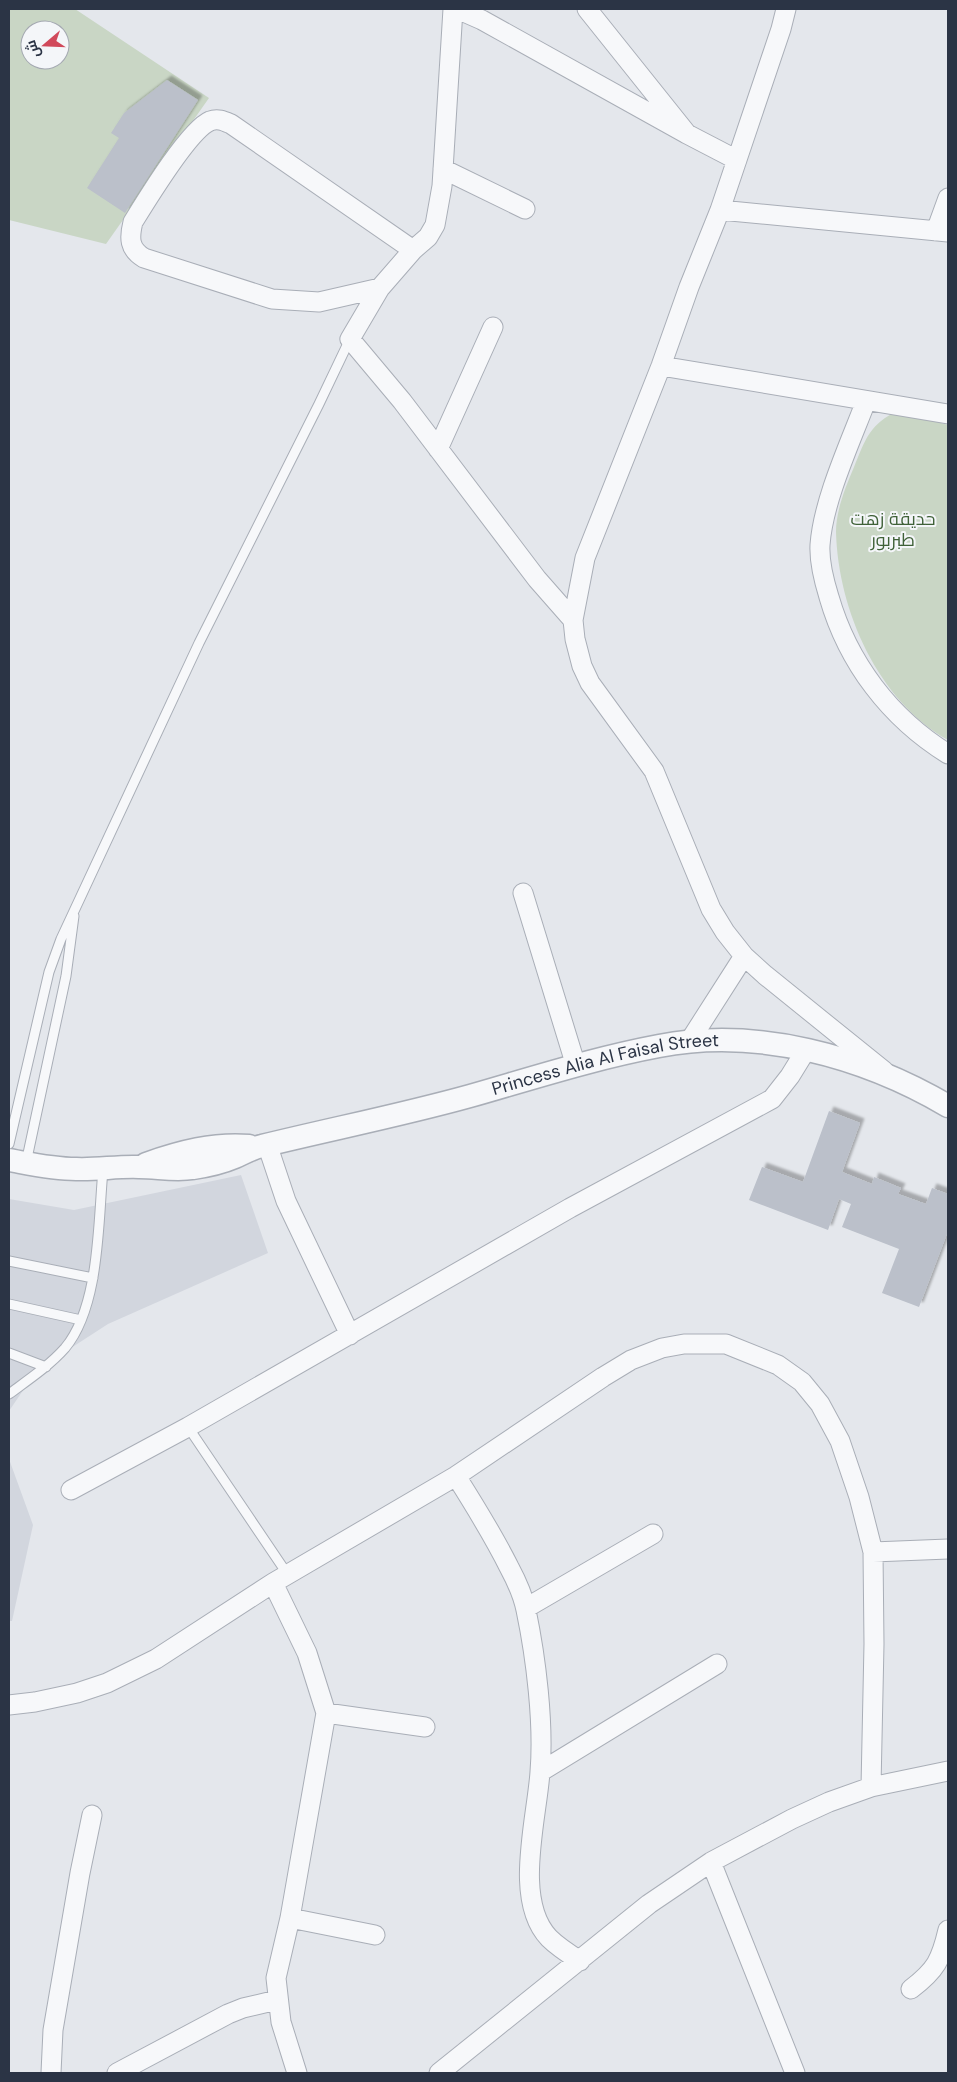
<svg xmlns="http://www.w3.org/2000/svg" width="957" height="2082" viewBox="0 0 957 2082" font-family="'DM Sans',Cairo,sans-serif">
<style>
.built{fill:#d2d6de}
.green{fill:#c9d6c5;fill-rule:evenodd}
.building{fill:#bbc0ca;filter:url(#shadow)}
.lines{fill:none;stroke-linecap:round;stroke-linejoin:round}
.service-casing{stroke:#a9aeb7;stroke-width:11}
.minor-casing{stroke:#a9aeb7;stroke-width:21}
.tertiary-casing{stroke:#a9aeb7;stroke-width:25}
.service{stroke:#f7f8fa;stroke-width:9}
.minor{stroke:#f7f8fa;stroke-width:19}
.tertiary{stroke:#f7f8fa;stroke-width:22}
.labels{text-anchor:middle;stroke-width:4;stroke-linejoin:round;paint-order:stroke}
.park-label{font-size:18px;fill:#3f6138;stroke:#f4f6f9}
.street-label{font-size:18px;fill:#2b3445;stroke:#f4f6f9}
</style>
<defs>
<filter id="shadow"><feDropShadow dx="4.5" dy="-4.5" stdDeviation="1" flood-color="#0004"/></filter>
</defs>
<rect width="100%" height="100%" fill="#e4e7ec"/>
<path class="built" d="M241,1175L268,1253L108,1324L37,1370L9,1411V1199L74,1210Z
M9,1459L33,1525L12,1621H9Z"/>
<path class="green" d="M9,9H75L209,98L106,244L9,220ZM30,30H60V60H30Z
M893,413L919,417L948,425V740C878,701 838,610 836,532C836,510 846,486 854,467C865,441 868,427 893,413Z"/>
<path class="building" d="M167,80L198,100L125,213L87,188L119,138L111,133L124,113Z
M829,1111L860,1123L842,1172L872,1184L874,1177L901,1188L898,1194L926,1204L932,1188L948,1194V1231L919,1307L882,1293L899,1249L842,1227L851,1204L839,1199L828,1230L749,1200L762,1167L803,1182Z"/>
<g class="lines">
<defs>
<path id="service" d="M9,1144L49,972L61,939L199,643L319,404L350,339
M26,1163L66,976L74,916
M9,1261L93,1278
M9,1304L81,1320
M9,1353L46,1367
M9,1394C28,1380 49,1366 65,1348C100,1306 98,1222 103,1170
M188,1427L288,1575"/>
<path id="minor" d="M453,9L442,186L435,225L428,237L413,250L380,288L350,339L402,401L537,579L573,620
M457,9L482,20L687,134
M587,9L687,134L737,160
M786,9L781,29L720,210L689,287L661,366L585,558L573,620L575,639L582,666L590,683L654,771L711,909L725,932L744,956L765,975L884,1071
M443,169L525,209
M720,210L948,232
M936,231L948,198
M380,288L319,302L272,299L144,258C129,249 129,238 133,222C146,201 189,130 210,121C218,118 224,121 231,124L413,250
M661,366L948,414
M866,401C850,443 823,501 820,545C819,563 824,581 829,597C848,663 890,718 948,754
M438,449L493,327
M523,893L576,1066
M689,1042L744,956
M267,1144L286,1201L350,1335
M456,1476C475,1506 493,1535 509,1567C516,1580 523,1595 526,1610C536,1658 544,1723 540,1772C537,1819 513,1900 549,1938C558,1947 569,1954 580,1961
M71,1490L188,1427L570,1208L772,1099L790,1076L806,1050
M873,1552L948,1549
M273,1583L307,1653L326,1713L290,1918L276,1978L281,2022L297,2073
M526,1608L653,1534
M9,1705L35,1702L77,1693L107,1683L156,1659L273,1583L456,1476L603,1377L631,1360L662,1348L684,1344H726L778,1365L802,1382L820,1404L840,1441L859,1497L873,1552L874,1644L871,1787
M326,1713L425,1727
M540,1772L717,1664
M711,1862L795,2073
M290,1918L375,1935
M911,1989C936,1970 941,1960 948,1930
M51,2073L53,2030L80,1873L92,1815
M117,2073L228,2014L243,2008L277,2000
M439,2073L649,1904L711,1862L792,1819L829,1802L871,1787L948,1771"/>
<g id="tertiary">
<path id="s1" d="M9,1160C31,1164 53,1169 76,1169C97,1170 118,1166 139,1167C157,1167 175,1171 193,1168C207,1166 221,1163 235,1157C244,1153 252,1148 262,1146C331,1129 402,1115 470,1096C533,1078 595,1058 659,1046C757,1027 863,1056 948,1106"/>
<path d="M146,1164C180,1152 214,1143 249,1146"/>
</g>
</defs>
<use href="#service" class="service-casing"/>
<use href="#minor" class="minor-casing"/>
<use href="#tertiary" class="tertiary-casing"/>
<use href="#service" class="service"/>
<use href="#minor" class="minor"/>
<use href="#tertiary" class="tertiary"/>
</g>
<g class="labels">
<g class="park-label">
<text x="893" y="525">حديقة زهت<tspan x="893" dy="21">طبربور</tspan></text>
</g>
<g class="street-label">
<text dy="6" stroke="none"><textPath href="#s1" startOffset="611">Princess Alia Al Faisal Street</textPath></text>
</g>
</g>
<rect width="957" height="2082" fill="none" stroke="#2b3445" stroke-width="20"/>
<g transform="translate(45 45) rotate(251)"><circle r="24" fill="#f4f6f9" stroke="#a4a8b1"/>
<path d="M0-4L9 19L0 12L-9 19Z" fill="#d1495b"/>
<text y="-8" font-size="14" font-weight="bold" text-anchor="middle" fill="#2b3445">ش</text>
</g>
</svg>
